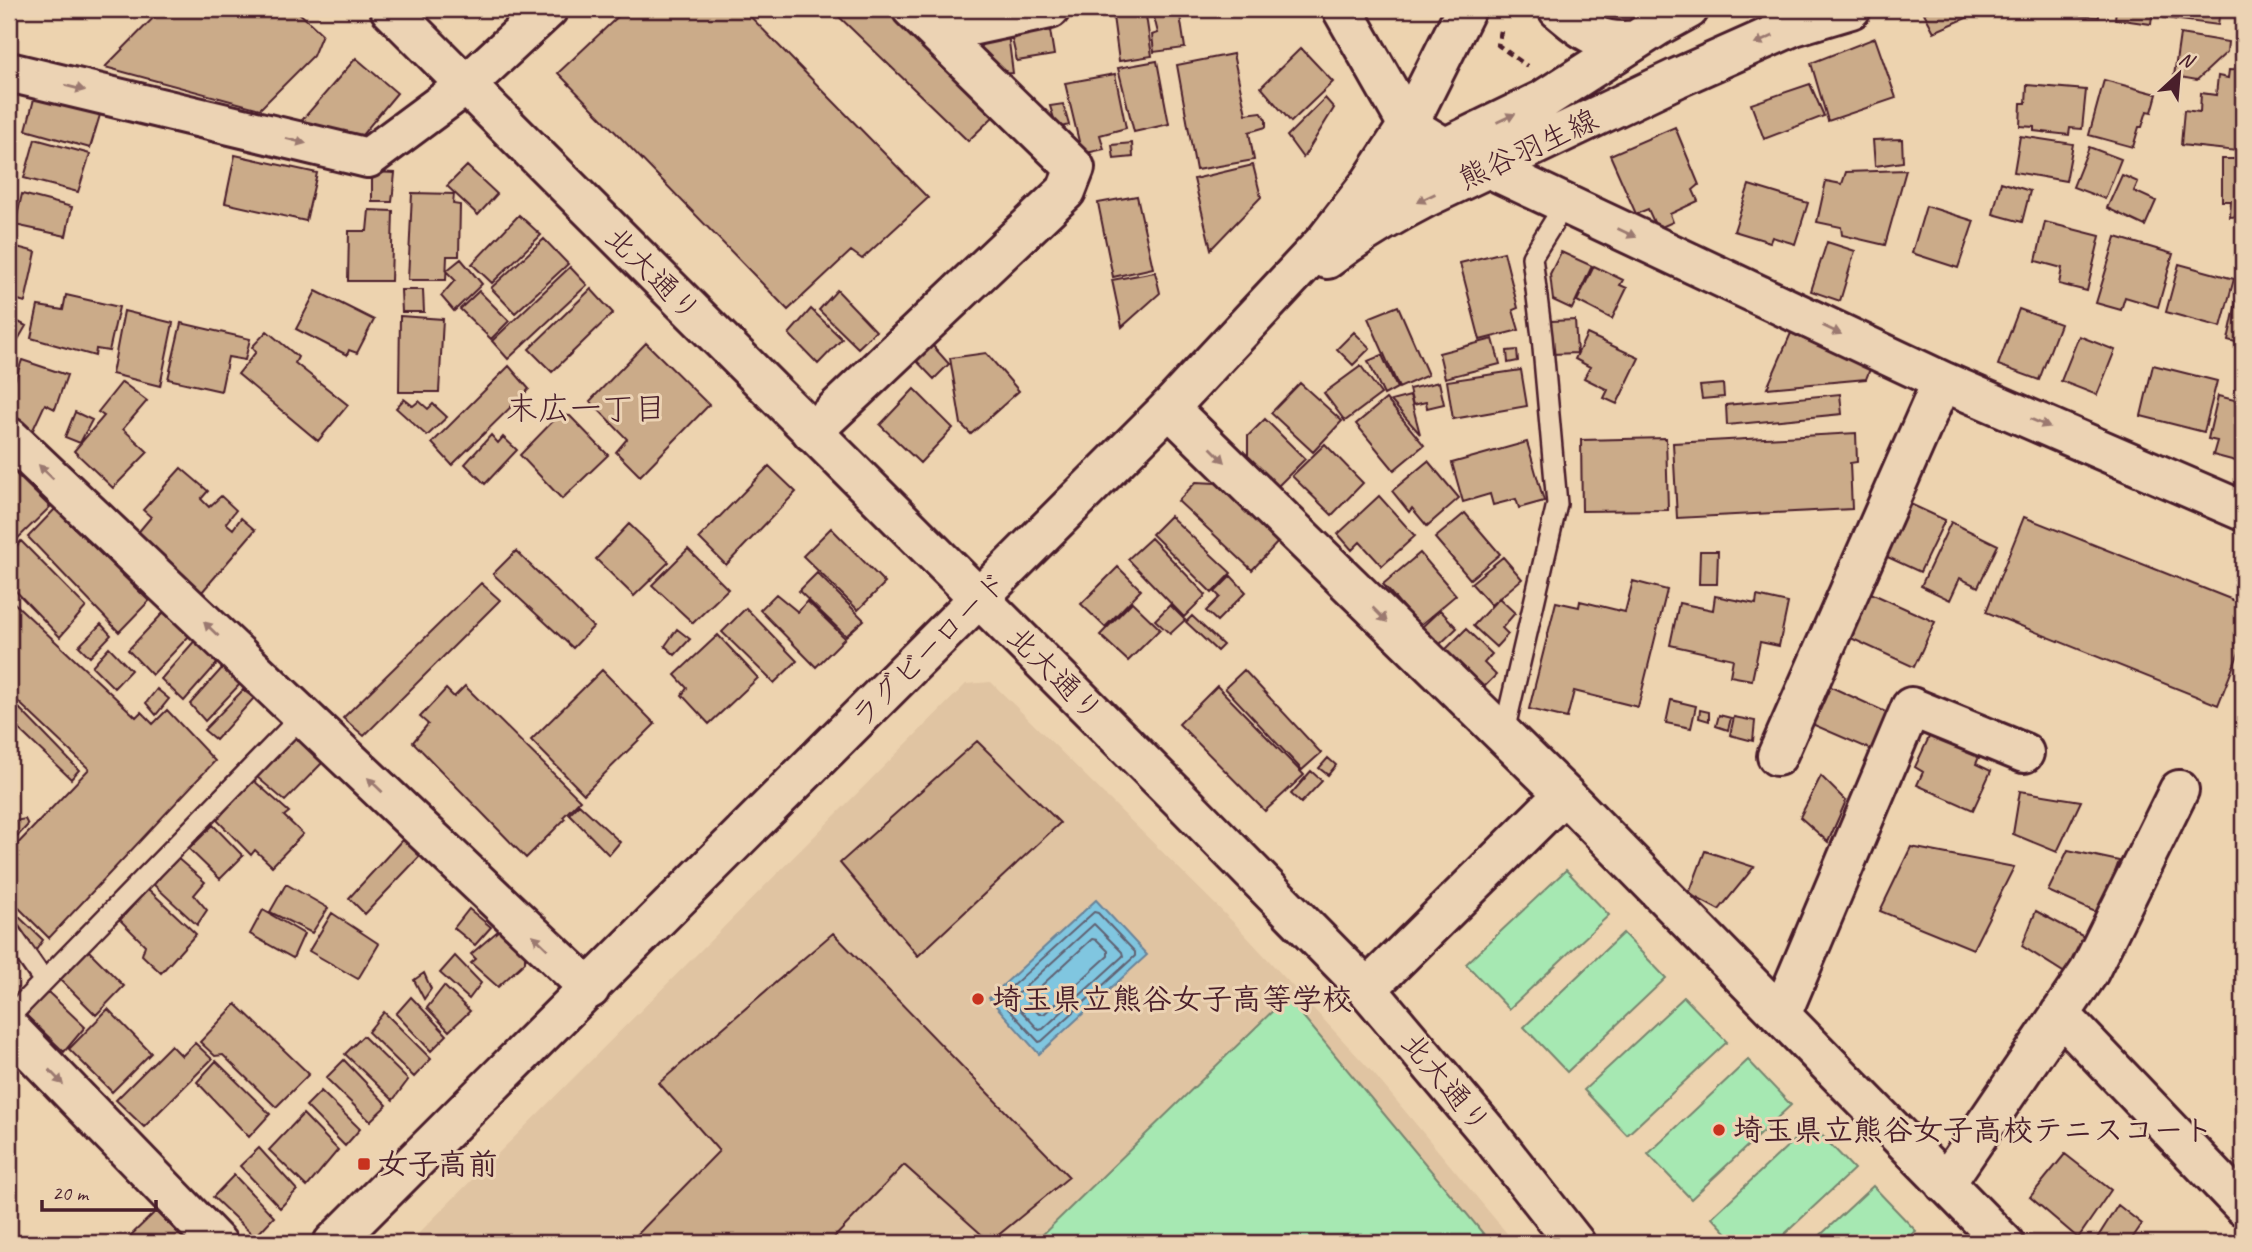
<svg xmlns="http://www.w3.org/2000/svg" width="2252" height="1252" viewBox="0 0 2252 1252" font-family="Caveat,'Klee One',sans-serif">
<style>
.built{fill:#e0c4a2}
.green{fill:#a6e8b2;stroke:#78846e;stroke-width:2}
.water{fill:#80c6e0;stroke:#6a8398;stroke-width:2}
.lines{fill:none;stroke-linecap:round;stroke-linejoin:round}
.shore{stroke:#606273;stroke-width:2}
.building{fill:#cbab89;stroke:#4a1f2b;stroke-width:2}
.service-casing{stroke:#4a1f2b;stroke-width:24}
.minor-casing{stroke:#4a1f2b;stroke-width:44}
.tertiary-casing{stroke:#4a1f2b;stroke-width:44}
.secondary-casing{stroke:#4a1f2b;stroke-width:44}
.path{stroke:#4a1f2b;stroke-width:4.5;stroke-dasharray:7 5;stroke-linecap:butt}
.service{stroke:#ecd3b4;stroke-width:19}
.minor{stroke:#ecd3b4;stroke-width:38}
.tertiary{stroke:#ecd3b4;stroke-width:38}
.secondary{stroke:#ecd3b4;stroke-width:38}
.oneway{fill:#9b7970}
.poi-dot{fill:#c8321e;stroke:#ecd3b4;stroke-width:2.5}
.labels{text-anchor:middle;stroke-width:6;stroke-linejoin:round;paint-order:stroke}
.street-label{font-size:30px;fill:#4a1f2b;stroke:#ecd3b4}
.poi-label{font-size:30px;font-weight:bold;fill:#4a1f2b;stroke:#ecd3b4;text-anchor:start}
.neighbourhood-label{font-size:32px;fill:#4a1f2b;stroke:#ecd3b4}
</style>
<rect width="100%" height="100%" fill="#edd3af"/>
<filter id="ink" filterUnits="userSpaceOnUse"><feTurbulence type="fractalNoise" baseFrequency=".0143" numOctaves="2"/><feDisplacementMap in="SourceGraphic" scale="14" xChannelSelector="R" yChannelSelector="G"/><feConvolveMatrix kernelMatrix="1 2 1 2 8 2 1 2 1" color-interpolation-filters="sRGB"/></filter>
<g filter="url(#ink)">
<path class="built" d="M991,682L1235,924L1374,1074L1515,1243H409L966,684Z"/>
<path class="green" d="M1566,870L1609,915L1509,1009L1466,964Z
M1623,933L1666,978L1567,1072L1524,1027Z
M1287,997L1491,1243H1034Z
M1684,997L1727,1042L1627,1135L1584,1090Z
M1748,1060L1791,1105L1691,1199L1648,1154Z
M1811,1124L1854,1169L1775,1243H1736L1712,1217Z
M1873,1186L1916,1231L1903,1243H1812Z"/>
<path class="water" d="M1096,900L1147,955L1039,1054L989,998Z"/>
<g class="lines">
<path class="shore" d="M1094,912L1098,913L1135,952V956L1042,1041L1039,1042L1001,1001L1000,997Z
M1094,924L1122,952L1123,956L1043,1029L1039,1030L1013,1002V998Z
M1092,939L1097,940L1108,951V956L1044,1014H1039L1028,1002V998Z"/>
</g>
<path class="building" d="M162,9H295L322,34L313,56L260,109L105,67Z
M626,9H743L928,198L862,259L851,251L788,310L558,73Z
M831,9H884L995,115L968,141Z
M1112,9H1145L1152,56L1119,61Z
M1152,9H1179L1185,48L1154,52L1152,35L1158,33Z
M1933,9H1987L1934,32L1924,13Z
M2070,9H2099V17L2069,15Z
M2116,9H2153L2151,24L2115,19Z
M2166,9H2220L2218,25L2164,18Z
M1048,18L1054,55L1017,61L1009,26Z
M1007,26L1013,73L991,75L986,52L973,53L969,34Z
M2180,34L2228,42L2227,52L2197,80L2174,76Z
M1875,38L1896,98L1828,121L1811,63Z
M1301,48L1333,82L1291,122L1261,87Z
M1233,54L1246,114L1261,112L1266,120V127L1249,132L1254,160L1196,170L1177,65Z
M356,58L397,93L358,140L296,127Z
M1157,61L1169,124L1134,132L1118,68Z
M2229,70L2243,71V116L2241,142H2238L2237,151L2181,145L2184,110L2200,112L2201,93L2216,95L2218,76L2228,78Z
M1115,74L1126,128L1100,135L1104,149L1082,154L1065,83Z
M2104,80L2157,94L2152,112L2147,111L2142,127H2139L2133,147L2089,135Z
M1810,84L1824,116L1764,139L1751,104Z
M2027,85L2086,90L2082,129L2070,128L2069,135L2034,131V127L2020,126L2021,103H2026Z
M35,95L100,115L90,148L26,130Z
M1325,98L1334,108L1303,158L1287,136Z
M1063,104L1069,125L1057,128L1050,106Z
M1675,127L1699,185L1693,190L1698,201L1670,214L1673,222L1657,229L1648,209L1636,214L1610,155Z
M2020,136L2073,144L2066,181L2014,172Z
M35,139L90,154L78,192L24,178Z
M1902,139L1903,162L1875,166L1873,140Z
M1132,143L1133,157L1114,159L1112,145Z
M2089,147L2121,159L2105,199L2073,187Z
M235,155L317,173L306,221L225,203Z
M2222,159H2243V216L2230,217L2231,201H2222Z
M1253,165L1261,197L1211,249L1194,179Z
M467,166L497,194L478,215L447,186Z
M1906,170L1885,245L1842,235L1841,227L1817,222L1826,181L1842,184L1846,172Z
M372,172L395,173L392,202H372Z
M2122,175L2138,182L2134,191L2156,201L2145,226L2107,208Z
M2001,182L2030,191L2022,222L1993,214Z
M1749,185L1808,203L1795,244L1772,237L1770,242L1734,231Z
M412,193L454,194L453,204L460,205L459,256H447L446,280H408Z
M22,194L72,207L66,236L15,225Z
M1137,196L1153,268L1113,277L1098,203Z
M1926,206L1974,221L1958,268L1912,253Z
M369,210L393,211L391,281H348L349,231H367Z
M519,215L541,235L492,283L472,264Z
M2045,222L2100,236L2087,291L2059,284L2062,268L2036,261Z
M2116,237L2173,254L2158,307L2125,297L2121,310L2096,303Z
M544,239L568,264L515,313L491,288Z
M1827,242L1855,251L1840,301L1811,291Z
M9,245L36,252L25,302L15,299L12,308L9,306Z
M1504,252L1518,308L1513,310L1519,330L1480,340L1460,263Z
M1561,252L1592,266L1572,309L1553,300L1550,274Z
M461,259L482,284L454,311L441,296L455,280L446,271Z
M2179,264L2234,279L2221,327L2166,312Z
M1594,266L1623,280L1620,285L1627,288L1612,319L1577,301Z
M570,267L587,285L508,359L492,341Z
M1155,272L1160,293L1122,327L1112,280Z
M2241,280H2243V344L2228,340Z
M591,289L613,313L552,372L529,349Z
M401,290H423L424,312H402Z
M837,290L876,331L858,348L819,310Z
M316,291L374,320L357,353L349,350L347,355L296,329Z
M479,291L509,321L491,339L460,309Z
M66,295L119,307L109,351L96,349L95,356L31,338L38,306L63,310Z
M1398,306L1428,375L1399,388L1368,318Z
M811,309L842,339L818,364L789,334Z
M2019,309L2060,324L2039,380L1998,365Z
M124,311L173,323L160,386L112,374Z
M400,316L443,319L439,392H399Z
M9,317L26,326L9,355Z
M1575,320L1577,353L1552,354L1551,321Z
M181,323L250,339L245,360L228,357L221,391L168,379Z
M267,331L298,357L295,363L348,405L318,441L238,374L256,352L252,347Z
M1354,332L1370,348L1353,365L1337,349Z
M1791,333L1870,369L1866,379L1767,388Z
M1587,334L1639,358L1617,404L1604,398L1608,390L1584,378L1590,367L1575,359Z
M2079,336L2115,350L2097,395L2061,381Z
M925,337L949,364L934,379L909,353Z
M1493,339L1500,364L1445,378L1439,353Z
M646,343L709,405L640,476L616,452L627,439L590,401Z
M1517,350L1518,361L1508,363L1507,351Z
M986,353L1019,391L971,434L961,424L950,358Z
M1382,355L1397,388L1384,395L1368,361Z
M22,360L67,375L55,409L45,404L31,434L9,414V398Z
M2153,365L2217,381L2204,432L2141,416Z
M509,366L529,389L452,465L432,443Z
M1361,366L1381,394L1345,421L1324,393Z
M1521,370L1527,406L1453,419L1447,381Z
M122,382L147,401L123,429L148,452L113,488L74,451L104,416L98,412Z
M1439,382L1444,404L1427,408L1426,402L1413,405L1409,389Z
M1300,383L1342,421L1313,452L1271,413Z
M1723,384L1724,397L1702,399L1700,386Z
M914,389L953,428L920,463L880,425Z
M1840,394L1842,414L1727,425L1726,405Z
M1410,396L1420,434L1391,401Z
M2218,396L2243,402V463L2213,455L2217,441L2208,439Z
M404,399L413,406L419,401L428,409L433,404L447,417L427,436L396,408Z
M1386,399L1424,445L1394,470L1356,424Z
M75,412L92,420L80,443L65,437Z
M559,415L570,416L608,455L562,499L520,455Z
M1265,419L1305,459L1278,486L1248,456V436Z
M1856,433L1857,462L1850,463L1852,509L1677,518L1673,443Z
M491,435L498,443L503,437L517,450L485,484L465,464Z
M1666,438L1668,510L1582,511L1581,440Z
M1527,442L1544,501L1519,508L1516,499L1493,505L1490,494L1463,502L1452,463Z
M1325,444L1363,483L1332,515L1292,476Z
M1428,461L1459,498L1427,526L1412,508L1409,512L1392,491Z
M769,466L796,492L726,565L699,538Z
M181,468L208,491L201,499L209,507L221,496L236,510L226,523L233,529L241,518L255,530L202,592L136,535L151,517L143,510Z
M13,471L50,507L9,547V480Z
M1196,482L1216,483L1279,541L1252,570L1178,501Z
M1379,496L1415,536L1382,566L1360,542L1352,550L1338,534Z
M1906,502L1945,520L1920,572L1881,554Z
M55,509L149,601L119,632L28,537Z
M1465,513L1500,554L1470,579L1435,538Z
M1170,516L1231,573L1212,593L1152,534Z
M2024,517L2243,604V642L2218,705L1986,612Z
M1951,522L1998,545L1978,587L1960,578L1950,600L1921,586Z
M629,524L669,562L634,596L596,559Z
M831,528L885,583L858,610L803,556Z
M1151,538L1206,595L1184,617L1128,559Z
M21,541L86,607L60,637L9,584V554Z
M688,549L728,589L693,623L652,585Z
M516,551L593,627L573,648L493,574Z
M1700,551H1718L1717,584H1699Z
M1420,553L1456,595L1419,626L1383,584Z
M1503,557L1522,579L1491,605L1471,583Z
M1118,567L1141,590L1105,627L1081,604Z
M817,573L864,620L846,636L799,591Z
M1231,576L1246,592L1217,621L1206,611L1220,597L1215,592Z
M1633,581L1667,590L1638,707L1574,691L1567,718L1529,709L1556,602L1579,607L1580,601L1625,612Z
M481,583L500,600L364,736L343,718Z
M1862,589L1935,622L1914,667L1842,634Z
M776,594L798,612L807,601L845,638L816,667L760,610Z
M1715,596L1756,604L1757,596L1788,603L1779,646L1760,642L1752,680L1730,676L1733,659L1670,645L1679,603L1713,610Z
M9,598L136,717L141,712L153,724L167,710L215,761L49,938L9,898V853L89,769L9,693Z
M1499,598L1515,613L1502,628L1508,634L1496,647L1473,626Z
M1132,602L1160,629L1128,661L1100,635Z
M1170,605L1185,620L1170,634L1155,620Z
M746,608L797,661L774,683L722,632Z
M1440,610L1457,628L1438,646L1422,627Z
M165,611L190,635L152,675L128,650Z
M1192,616L1223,645L1217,651L1186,622Z
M101,624L111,635L90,657L79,646Z
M677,629L690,639L675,655L665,646Z
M1466,629L1492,654L1484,663L1496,675L1484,687L1445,650Z
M718,635L758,678L709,724L682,695L687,688L675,675Z
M198,637L221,659L184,701L161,679Z
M109,647L131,670L114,688L92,666Z
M224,666L242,682L205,721L190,704Z
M602,670L655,724L584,794L531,740Z
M1244,670L1321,753L1302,770L1225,688Z
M465,686L580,800L563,817L565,819L526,858L413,742L428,724L420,717L446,689L454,697Z
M1217,686L1304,775L1265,811L1179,724Z
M1829,686L1888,713L1872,750L1812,724Z
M157,689L169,699L156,715L146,703Z
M243,690L254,698L216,740L204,730Z
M1671,700L1696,706L1691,728L1666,723Z
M19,708L79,770L71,779L9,720V716Z
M1700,710L1709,712V721L1699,718Z
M1719,715L1731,718L1728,730L1716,726Z
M1734,717L1755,721L1753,741L1730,735Z
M1930,735L1979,757L1976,764L1991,771L1973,810L1917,785L1923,772L1915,767Z
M295,736L324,761L285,801L257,777Z
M977,741L1060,823L918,956L840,863Z
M1328,758L1336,765L1328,775L1319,768Z
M1311,771L1322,781L1301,803L1291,794Z
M1821,776L1846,801L1828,842L1800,817Z
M252,779L289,812L284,816L303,834L272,866L255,850L251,855L217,820Z
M2020,791L2081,801L2057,852L2013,834Z
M579,804L620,842L609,855L569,814Z
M25,819L28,825L9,845V822Z
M213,825L243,856L220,879L189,849Z
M403,839L421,855L365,914L349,898Z
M1911,847L2014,867L1973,949L1880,911Z
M2068,850L2119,861L2100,914L2048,891Z
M1705,851L1754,867L1719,910L1689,894Z
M176,857L205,882L194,895L207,910L197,925L154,885Z
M286,884L328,908L312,933L270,912Z
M148,889L196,934L161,973L142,955L145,945L120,920Z
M469,909L491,927L475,945L454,928Z
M263,910L304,934L293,958L250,934Z
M2036,911L2086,938L2068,975L2022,946Z
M332,913L379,944L358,979L309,951Z
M17,915L43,940L34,953L11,920Z
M499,930L525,953V962L498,987L471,963L476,959L471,954Z
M833,933L1069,1177L990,1242L904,1165L829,1243H632L630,1242L719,1151L659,1083Z
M88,950L124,986L96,1015L59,978Z
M455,956L481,983L469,999L440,973Z
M424,973L431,989L424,999L414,980Z
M444,986L470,1011L449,1031L427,1008Z
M47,991L85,1027L64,1052L26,1015Z
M411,997L447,1035L431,1051L396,1014Z
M236,1004L309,1074L276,1107L223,1055L215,1056L200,1042Z
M108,1009L151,1053L112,1092L69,1049Z
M384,1012L431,1059L414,1077L368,1032Z
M363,1036L408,1080L393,1100L345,1054Z
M195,1043L212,1059L144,1127L116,1100L171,1045L182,1056Z
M344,1060L387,1105L370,1121L326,1078Z
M216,1061L270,1114L249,1137L197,1082Z
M321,1091L360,1129L345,1146L306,1106Z
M303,1114L338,1150L307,1187L269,1150Z
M259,1148L297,1190L280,1208L240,1166Z
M2065,1154L2111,1190L2078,1238L2030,1197Z
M234,1175L274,1217L255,1237L213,1197Z
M2118,1205L2142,1224L2129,1243H2094Z
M156,1211L188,1243H123Z"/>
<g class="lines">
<defs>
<path id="service" d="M1503,736L1557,504L1542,337L1532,257L1565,204
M9,931L44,981
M9,1017L302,716"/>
<path id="minor" d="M1342,9L1408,125L1444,147L1942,381L2243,511
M938,33L1050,9
M9,72L368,158L465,86
M1169,408L1564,794L2004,1243
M812,432L1066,191L1075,168L912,9
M9,437L590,989
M1777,756L1942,381
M1367,989L1564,794
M2060,1014L2243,1206
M1781,1015L1911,707L2024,753
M9,1028L217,1243
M1945,1184L2089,972L2179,790"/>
<path id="tertiary" d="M390,9L1186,805L1367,989L1490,1135L1575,1243
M465,86L548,9
M1408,125L1466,9"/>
<path id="secondary" d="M1558,9C1584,31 1600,45 1636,40
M1376,188L1409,165L1543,100L1658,26L1689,9
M1327,259C1358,235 1390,216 1425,198L1677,78L1794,26L1851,9
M333,1243L1169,408L1326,240L1370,183L1408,125"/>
</defs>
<use href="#service" class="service-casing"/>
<use href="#minor" class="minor-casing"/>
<use href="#tertiary" class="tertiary-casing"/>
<use href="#secondary" class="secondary-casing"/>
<path class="path" d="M1501,31L1498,45L1527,66"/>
<use href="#service" class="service"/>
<use href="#minor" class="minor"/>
<use href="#tertiary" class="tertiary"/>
<use href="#secondary" class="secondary"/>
</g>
<defs><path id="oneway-solid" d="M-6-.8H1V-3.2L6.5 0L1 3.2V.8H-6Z" transform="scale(1.75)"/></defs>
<g class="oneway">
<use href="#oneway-solid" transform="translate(1764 40) rotate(156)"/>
<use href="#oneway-solid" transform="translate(75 88) rotate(14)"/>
<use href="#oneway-solid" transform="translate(1506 118) rotate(-25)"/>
<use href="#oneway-solid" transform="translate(296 141) rotate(14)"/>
<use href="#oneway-solid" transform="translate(1426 198) rotate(154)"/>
<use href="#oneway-solid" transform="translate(1627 233) rotate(25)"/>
<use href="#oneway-solid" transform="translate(1832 330) rotate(25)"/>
<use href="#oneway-solid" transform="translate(2040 423) rotate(23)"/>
<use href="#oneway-solid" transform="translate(1218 455) rotate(45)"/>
<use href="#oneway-solid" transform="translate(46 472) rotate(-136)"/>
<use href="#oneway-solid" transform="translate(1380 615) rotate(45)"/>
<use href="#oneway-solid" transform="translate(211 629) rotate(-136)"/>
<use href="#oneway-solid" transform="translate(375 785) rotate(-136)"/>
<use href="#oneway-solid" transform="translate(540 942) rotate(-136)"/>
<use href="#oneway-solid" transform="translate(56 1077) rotate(46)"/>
</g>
</g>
<g class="poi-dot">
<circle cx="978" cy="999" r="7"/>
<circle cx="1719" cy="1130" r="7"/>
<rect x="357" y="1157" width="14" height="14" rx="3.5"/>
</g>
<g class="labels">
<g class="street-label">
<text transform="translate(1528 149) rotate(-25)" y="10">熊谷羽生線</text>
<text transform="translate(653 274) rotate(45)" y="10">北大通り</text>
<text transform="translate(929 649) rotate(-45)" y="10">ラグビーロード</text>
<text transform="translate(1055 674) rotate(45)" y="10">北大通り</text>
<text transform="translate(1446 1083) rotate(50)" y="10">北大通り</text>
</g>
<g class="poi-label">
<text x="992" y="1009">埼玉県立熊谷女子高等学校</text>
<text x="1733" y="1140">埼玉県立熊谷女子高校テニスコート</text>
<text x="378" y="1174">女子高前</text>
</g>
<g class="neighbourhood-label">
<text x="586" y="419">末広一丁目</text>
</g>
</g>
<rect width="2252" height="1252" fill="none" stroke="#ecd3b4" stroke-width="35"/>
<rect x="18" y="18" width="2217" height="1217" fill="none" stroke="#4a1f2b" stroke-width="2.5" filter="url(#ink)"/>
<g transform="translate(2179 74) rotate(26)" stroke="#ecd3b4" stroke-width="5" paint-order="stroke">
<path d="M0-5L12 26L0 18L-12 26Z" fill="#4a1f2b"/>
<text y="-10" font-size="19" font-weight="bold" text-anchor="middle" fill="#4a1f2b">N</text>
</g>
<path d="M42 1200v10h114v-10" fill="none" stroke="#4a1f2b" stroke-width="3.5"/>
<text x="52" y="1200" font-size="21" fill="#4a1f2b" stroke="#ecd3b4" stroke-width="5" paint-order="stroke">20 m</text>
</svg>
